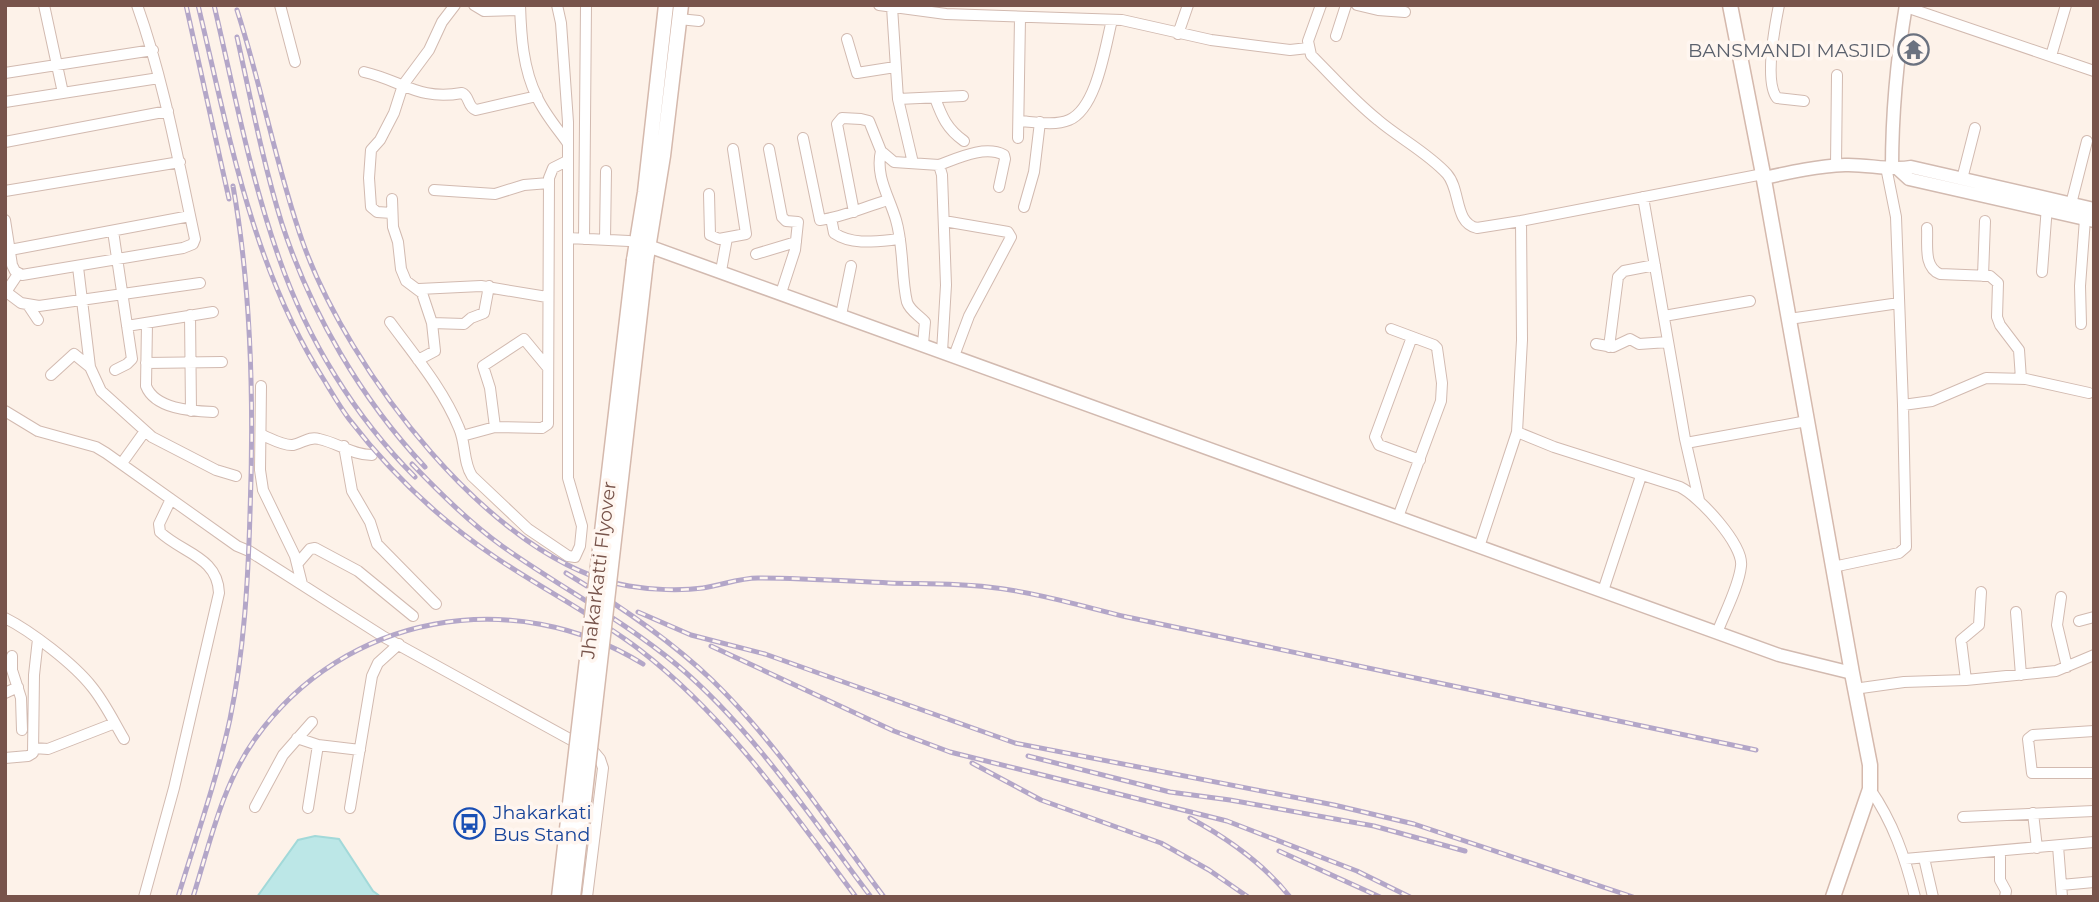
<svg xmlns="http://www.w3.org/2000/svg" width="2099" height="902" viewBox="0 0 2099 902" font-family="Montserrat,sans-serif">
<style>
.water{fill:#bce7e7;stroke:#a2d9d9;stroke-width:2}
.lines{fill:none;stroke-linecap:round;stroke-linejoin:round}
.minor-casing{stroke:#d2bab0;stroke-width:12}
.tertiary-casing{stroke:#d2bab0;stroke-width:15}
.secondary-casing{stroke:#d5b9ad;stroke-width:17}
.minor{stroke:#fff;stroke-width:10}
.tertiary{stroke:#fff;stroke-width:12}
.secondary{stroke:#fff;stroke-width:14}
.rail-casing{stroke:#b3a6c8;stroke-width:5}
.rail{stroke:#fff6f0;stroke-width:2.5;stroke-dasharray:8;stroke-linecap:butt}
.secondary-bridge-casing{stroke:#d5b9ad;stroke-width:17;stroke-linecap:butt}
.secondary-bridge{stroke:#fff;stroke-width:14}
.labels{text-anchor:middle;stroke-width:7;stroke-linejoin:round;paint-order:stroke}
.worship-label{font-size:19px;fill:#5b616d;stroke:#fff6f0;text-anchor:end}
.street-label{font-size:19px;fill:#78544b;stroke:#fff6f0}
.transit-label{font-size:19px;fill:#164399;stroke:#fff6f0;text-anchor:start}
</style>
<rect width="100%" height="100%" fill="#fdf2e9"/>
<path class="water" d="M315,836L339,839L373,891L381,897H257L298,840Z"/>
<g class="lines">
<defs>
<path id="minor" d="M44,5L63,93
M280,5L295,62
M474,5L484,11L520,10
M520,5C521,36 523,69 537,97C544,113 557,128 567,142
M879,5L946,14L1122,20L1211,40L1290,50L1308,48
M1321,5L1308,41L1311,55C1333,77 1354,101 1378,120C1399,138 1428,153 1447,174C1461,190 1454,223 1477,228L1521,221L1763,174
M1357,5L1378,10L1405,12
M1779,5C1775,25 1764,82 1777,98L1804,101
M892,7L898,99L913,163
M1906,7L2094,71
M679,19L699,21
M1178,34L1188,5
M1336,36L1346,5
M847,39L857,73L895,67
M2051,56L2066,5
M364,72C403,81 419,101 462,93C470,96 467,107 476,110L537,96
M5,73L153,50
M935,98C942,117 947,129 964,141
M898,99L963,96
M5,102L159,78
M1019,121C1034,122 1055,126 1069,120C1097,108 1105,47 1112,20
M803,138L820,220C844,217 864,207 888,200
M1018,138L1020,18
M5,142L168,111
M769,149L782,217L786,221L798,222L795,250L781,293
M881,151C875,176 889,196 896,220C904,247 901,277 907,302C910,311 919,315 925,322L923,344
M939,165C958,158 985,145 1004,155L1005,159L999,187
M1836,165L1837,75
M1962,179L1975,128
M434,190L495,194L524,185L549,183
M5,191L180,162
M709,194L710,235L719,239L746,234L733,149
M1643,197L1685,439L1699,500
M392,199L393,227L398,242L401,269L406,281L422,293L432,323L435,351L418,360
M2071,204L2087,141
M1024,207L1034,172L1040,122
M854,212L837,124L842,118L861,119L869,121L881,151L894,162L939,165L942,175L946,285L942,352
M392,213L377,212L371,207L369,178L371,150L380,140L394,113L403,85L429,50L442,22L455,5
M831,218L834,233C853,246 878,241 900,239
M5,220L12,265L15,271L22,275L183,248L193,244L195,239C178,160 164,81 137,5
M944,221L1008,232L1011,237L969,316L954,356
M1927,228C1928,244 1923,267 1940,274L1990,276L1998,283L1997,317L2000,325L2019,350L2021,379
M113,231L132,359L127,364L115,370
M568,238L629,241L640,244
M584,239L586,5
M605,240L606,171
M10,250L190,216
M756,254L796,242
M78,267L90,367L101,391L152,437L216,470L236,476
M721,271L727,238
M2042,272L2047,206
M1983,276L1985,221
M419,289L481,286L547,297
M5,291L21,303L39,306L200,283
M6,292L18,274
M28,305L38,320
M190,315L191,411
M841,315L851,266
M1664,316L1750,301
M1789,319L1899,303
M390,322C415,356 443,389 459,428C466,444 463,462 472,476L528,529L568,556L575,557L580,546L582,526L568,478V122L561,23L557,5
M147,323L146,386C155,409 191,411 213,412
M432,323L464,324L471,318L484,313L489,286
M2081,324L2080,286L2085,219
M127,326L213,312
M1391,329L1434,345L1437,348L1442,383L1441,401L1398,517
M1412,337L1375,437L1379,445L1420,460
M1596,344L1613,347L1630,339L1639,344L1668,342
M1609,347L1618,277L1624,271L1655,265
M146,363L222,362
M51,375L74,354L90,367
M261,386L260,470L263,490L295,556L302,584
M1903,405L1932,401L1986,378L2026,379L2089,393
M5,411L38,431L96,447L106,453L237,546L249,551L384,637L595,753L600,759L603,768L587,897
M495,427L490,388L483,366L524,339L548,368
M1517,432L1522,340L1521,221
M262,435C270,438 283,446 293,445C303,443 309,436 319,439C338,443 353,455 372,455
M462,436L495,427L542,428L548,424L549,178L553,168L567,161
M1686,443L1807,421
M344,446L352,491L370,522L377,544L436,604
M122,463L145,431
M1479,547L1517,432L1554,447L1680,487C1699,496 1744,545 1741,566C1739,586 1724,614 1717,633
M298,563L310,549L315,548L358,571L413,616
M1833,567L1899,553L1906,547L1903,405L1896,217L1886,167
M1603,591L1641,476
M2061,597L2057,625L2067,667
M2016,612L2021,675
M5,618C31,631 74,664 92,687C105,703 114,722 124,739
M2079,621L2094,617
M12,656V670L21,698L22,730
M1966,680L1961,640L1979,625L1981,592
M1854,689L1904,682L1966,680L2056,671L2094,655
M5,693L18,687
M2094,731L2033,735L2028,739L2032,773H2094
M297,738L318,745L360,750
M34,748L48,749L115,723
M5,758L28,756L33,753L34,675L38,639
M1870,789C1893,822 1905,857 1915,897
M255,807L283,755L312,722
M308,808L318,745
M350,808L372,676L378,663L399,644
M2033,813L2037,848
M1963,817L2094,811
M2058,846L2062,897
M2000,851V880L2006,891L2005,897
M1924,858L1933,897
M1905,859L2094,842
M2061,885L2094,882
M144,897L174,788L219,593C218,557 182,553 160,532L159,524L171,499"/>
<path id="tertiary" d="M1892,168C1892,113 1897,59 1906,5
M1898,169L1909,179L2094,221
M1764,178C1791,172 1818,166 1845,165C1867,164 1890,171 1911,167L2094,209
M648,246L1779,655L1852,673"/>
<path id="secondary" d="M1730,5L1763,174L1852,673L1870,765V789L1833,897
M634,260L645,192L666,5
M646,261L663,156L681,5"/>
</defs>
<use href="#minor" class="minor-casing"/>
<use href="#tertiary" class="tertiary-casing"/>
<use href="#secondary" class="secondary-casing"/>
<use href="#minor" class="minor"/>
<use href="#tertiary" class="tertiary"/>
<use href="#secondary" class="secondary"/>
<defs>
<path id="rail" d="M186,5L229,199
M198,5C229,134 252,267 324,380C332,393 340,407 349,419C389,471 440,520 495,557C542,589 594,615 640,650C727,717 791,810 856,897
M214,5C234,90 250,176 279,258C307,339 355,417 415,477
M237,10C262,87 276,167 303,243C347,367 492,563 629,586C652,590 681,591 703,588C722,585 740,578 758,578C802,578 845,581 889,583C921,584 955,583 988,587C1035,592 1081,606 1127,617L1756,750
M237,37C251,100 263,163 282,224C311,313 361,399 425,467
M412,464C440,493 469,522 502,546C560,587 623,620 677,665C753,729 811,818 871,897
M566,573C617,604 668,638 712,680C778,744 829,824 884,897
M638,612L691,635L765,654L1015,743L1334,805L1414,824L1633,897
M711,646L894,731L950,752L1227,821L1357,871L1410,897
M1028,756L1170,792L1230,800L1374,826L1465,851
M972,763L1041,800L1161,843L1209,870L1248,897
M1190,818C1227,838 1263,863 1290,897
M1279,851L1380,897
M178,897C196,838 217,779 230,719C244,651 248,583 250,513C254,405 252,293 233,186
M193,897C210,843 222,785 255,739C344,613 514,584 643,664"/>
</defs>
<use href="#rail" class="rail-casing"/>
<use href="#rail" class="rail"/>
<defs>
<path id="secondary-bridge" d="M559,897L634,260
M573,897L646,261"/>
</defs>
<use href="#secondary-bridge" class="secondary-bridge-casing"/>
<use href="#secondary-bridge" class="secondary-bridge"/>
</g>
<defs>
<symbol id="temple-ring" viewBox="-11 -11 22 22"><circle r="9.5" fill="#fff6f0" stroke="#6b7280" stroke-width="1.5"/><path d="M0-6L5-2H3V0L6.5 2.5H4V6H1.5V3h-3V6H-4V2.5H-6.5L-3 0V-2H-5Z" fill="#6b7280"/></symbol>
<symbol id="bus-ring" viewBox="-11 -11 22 22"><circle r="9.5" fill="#fff6f0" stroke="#1a4fb4" stroke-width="1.5"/><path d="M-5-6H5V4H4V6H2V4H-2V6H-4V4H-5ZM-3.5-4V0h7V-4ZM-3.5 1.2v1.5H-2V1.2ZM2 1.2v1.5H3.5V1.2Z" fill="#1a4fb4"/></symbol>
</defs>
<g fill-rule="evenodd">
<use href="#temple-ring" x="1896" y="32" width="35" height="35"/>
<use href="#bus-ring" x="452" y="806" width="35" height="35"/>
</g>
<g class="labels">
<g class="worship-label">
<text x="1891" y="57">BANSMANDI MASJID</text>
</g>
<g class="street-label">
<text transform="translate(598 570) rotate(-83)" y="7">Jhakarkatti Flyover</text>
</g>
<g class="transit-label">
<text x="493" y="819">Jhakarkati<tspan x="493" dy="22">Bus Stand</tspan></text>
</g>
</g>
<rect width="2099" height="902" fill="none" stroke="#78544b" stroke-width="14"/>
</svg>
